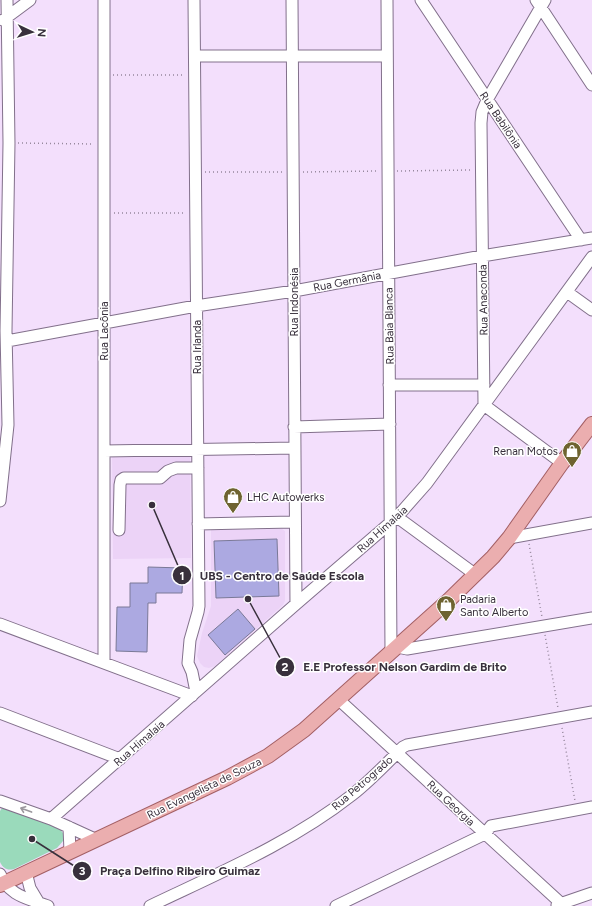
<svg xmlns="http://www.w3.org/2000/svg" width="592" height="906" viewBox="0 0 592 906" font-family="Figtree,sans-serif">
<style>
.built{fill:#ecd3f7}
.green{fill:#9adabb}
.building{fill:#aca9e1;stroke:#7a7997}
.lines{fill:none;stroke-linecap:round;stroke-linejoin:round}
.minor-casing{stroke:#82708b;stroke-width:13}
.major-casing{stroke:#a35f64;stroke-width:16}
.path{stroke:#96889d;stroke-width:1.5;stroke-dasharray:1 3;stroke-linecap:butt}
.minor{stroke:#fff;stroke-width:11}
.major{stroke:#ebaeaf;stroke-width:14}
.oneway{stroke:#9c989e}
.labels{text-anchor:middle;stroke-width:3;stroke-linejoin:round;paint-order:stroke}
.street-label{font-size:11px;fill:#38303c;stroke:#fff}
.poi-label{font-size:11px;fill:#38303c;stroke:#fff;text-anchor:start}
.leader{fill:none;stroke:#38303c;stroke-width:1.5}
.callout-dot{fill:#38303c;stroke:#fff;stroke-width:1.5}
.mark-label{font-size:12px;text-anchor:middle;font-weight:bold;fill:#fff}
.callout-label{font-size:12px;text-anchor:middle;font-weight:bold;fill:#38303c;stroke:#fff;stroke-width:3;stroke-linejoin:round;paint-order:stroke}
</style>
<rect width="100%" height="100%" fill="#f3dffc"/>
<path class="built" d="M190,452L191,558L113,559L112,453Z
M282,529L285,531V601L283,605L215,666L209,668L204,667L200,663L197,656L202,633L211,606V530Z"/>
<path class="green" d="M2,808L59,828L63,833V841L57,848L14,869C7,871 3,868 0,862V811Z"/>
<path class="building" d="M277,539L279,596L216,598L214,541Z
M148,567L183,568L182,593H156V603H148L147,652L116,651L117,607H130V583H148Z
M238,609L255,629L225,655L208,635Z"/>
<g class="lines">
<defs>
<path id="minor" d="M194,0L199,606L198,612L190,640L188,663L192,672L196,692
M292,0L296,604
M387,0L391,653
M421,0L581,240
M536,0L592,85
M545,0L487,100L482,112L481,123L484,405L562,463
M3,20L30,0
M195,56H387
M567,292L592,310
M7,341L196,306L294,291L482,256L592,238
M389,385H484
M294,427L390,424
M104,451L294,448
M0,501L8,425L6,331L9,143L7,0
M397,517L476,575
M198,524L295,522
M119,530L120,485L121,480L124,478H160L168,471L176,468H198
M509,538L592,523
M0,624L192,696
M397,647L407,649L592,618
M104,662V0
M338,699L564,906
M0,713L120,759
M0,801L51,819L97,840
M51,819L296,604L397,517L427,483L592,257
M69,827L70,852
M26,872L30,888L39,903
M0,874C9,896 27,898 48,906
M557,905L592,893
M150,906C219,873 291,843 352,795C370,781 386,764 403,747L407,745L592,712
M336,906L485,834L491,826L592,807"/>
<path id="major" d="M0,885L227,778L268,756L304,730L449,600L493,557L509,538L562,463L592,424"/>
</defs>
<use href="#minor" class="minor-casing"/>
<use href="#major" class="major-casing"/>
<path class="path" d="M113,75H185
M18,143L94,144
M397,171L471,170
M205,172H283
M303,172L379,171
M114,213H186
M529,544L542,617
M545,635L558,708
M562,728L575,801"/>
<use href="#minor" class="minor"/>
<use href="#major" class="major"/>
</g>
<defs><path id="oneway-shaft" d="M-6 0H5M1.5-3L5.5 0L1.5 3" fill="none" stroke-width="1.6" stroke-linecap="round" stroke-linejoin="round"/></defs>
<use class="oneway" href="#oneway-shaft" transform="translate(26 810) rotate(-160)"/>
<defs>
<symbol id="shop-pin" viewBox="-11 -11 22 30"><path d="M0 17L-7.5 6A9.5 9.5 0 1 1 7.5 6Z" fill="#6e6330" stroke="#fff"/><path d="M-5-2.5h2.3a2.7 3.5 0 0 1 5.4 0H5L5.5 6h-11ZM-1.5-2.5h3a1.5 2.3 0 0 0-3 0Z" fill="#fff"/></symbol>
</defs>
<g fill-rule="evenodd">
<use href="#shop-pin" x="561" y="440" width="22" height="30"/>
<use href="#shop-pin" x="222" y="486" width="22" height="30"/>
<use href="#shop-pin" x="435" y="594" width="22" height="30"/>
</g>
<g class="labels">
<g class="street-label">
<text transform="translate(501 120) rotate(56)" y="4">Rua Babilônia</text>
<text transform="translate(347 281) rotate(-11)" y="4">Rua Germânia</text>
<text transform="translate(483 300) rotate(-91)" y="4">Rua Anaconda</text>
<text transform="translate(294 302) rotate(-90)" y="4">Rua Indonésia</text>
<text transform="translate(389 326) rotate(-91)" y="4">Rua Baia Blanca</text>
<text transform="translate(104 331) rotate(-90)" y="4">Rua Lacônia</text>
<text transform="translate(197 347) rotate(-90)" y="4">Rua Irlanda</text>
<text transform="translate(382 529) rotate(-42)" y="4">Rua Himalaia</text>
<text transform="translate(139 743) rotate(-41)" y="4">Rua Himalaia</text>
<text transform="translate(362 783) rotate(-41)" y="4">Rua Petrogrado</text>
<text transform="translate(204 788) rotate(-26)" y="4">Rua Evangelista de Souza</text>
<text transform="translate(451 803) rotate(43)" y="4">Rua Georgia</text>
</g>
<g class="poi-label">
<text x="558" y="455" text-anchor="end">Renan Motos</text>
<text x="247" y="501">LHC Autowerks</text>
<text x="460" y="603">Padaria<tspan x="460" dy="13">Santo Alberto</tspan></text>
</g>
</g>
<path class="leader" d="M152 505L182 575M248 599L285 667M32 839L82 871"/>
<g class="callout-dot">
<circle cx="152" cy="505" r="4"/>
<circle cx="248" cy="599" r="4"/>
<circle cx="32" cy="839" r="4"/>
<circle cx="182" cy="575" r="10"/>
<circle cx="285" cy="667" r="10"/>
<circle cx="82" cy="871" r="10"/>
</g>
<g class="mark-label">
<text x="182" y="580">1</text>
<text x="285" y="671">2</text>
<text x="82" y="875">3</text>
</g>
<g class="callout-label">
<text x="282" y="580">UBS - Centro de Saúde Escola</text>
<text x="405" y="671">E.E Professor Nelson Gardim de Brito</text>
<text x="180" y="875">Praça Delfino Ribeiro Guimaz</text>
</g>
<g transform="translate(32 32) rotate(94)" stroke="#ffffff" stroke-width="3" paint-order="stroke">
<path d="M0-3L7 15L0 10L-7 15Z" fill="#38303c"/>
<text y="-6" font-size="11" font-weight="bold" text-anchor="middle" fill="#38303c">N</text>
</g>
</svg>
